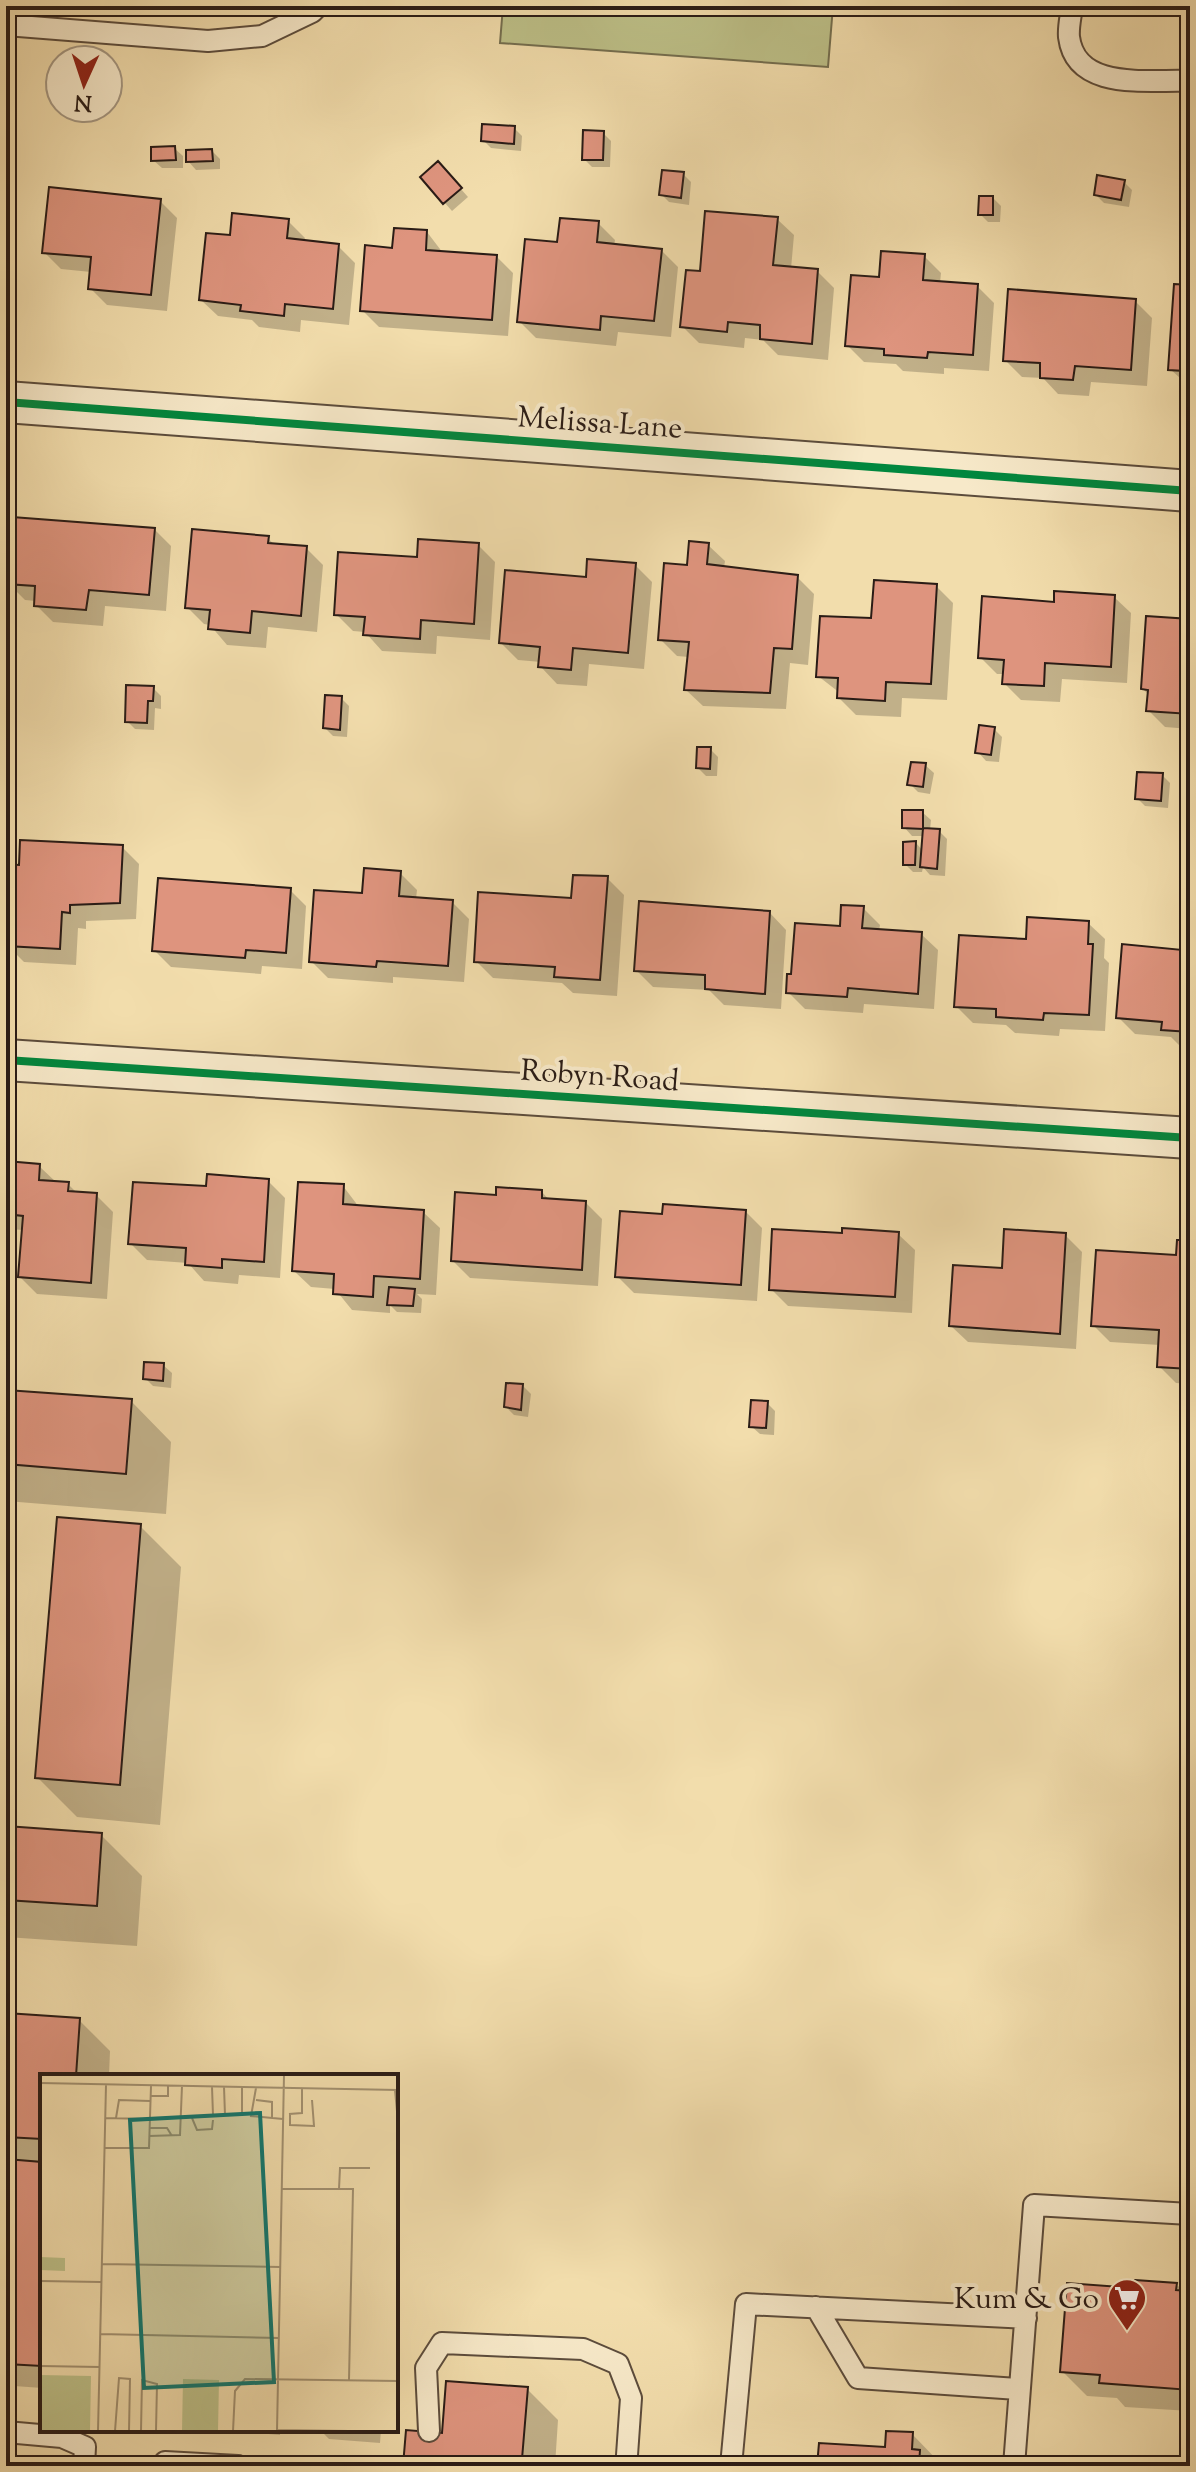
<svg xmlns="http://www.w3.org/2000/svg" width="1196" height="2472" viewBox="0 0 1196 2472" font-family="'Sorts Mill Goudy',serif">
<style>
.green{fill:#bdc088;stroke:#746e4f;stroke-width:2}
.shadow{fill:#0003}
.building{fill:#de947e;stroke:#2a1c16;stroke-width:2}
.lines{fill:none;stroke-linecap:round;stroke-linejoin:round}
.service-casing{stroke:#5c4c3c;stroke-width:24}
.minor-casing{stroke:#5c4c3c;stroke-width:44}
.service{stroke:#f7e9c9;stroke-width:20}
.minor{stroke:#f7e9c9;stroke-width:40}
.cycleway-casing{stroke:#f7e9c9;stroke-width:13}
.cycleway{stroke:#00873e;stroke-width:8}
.labels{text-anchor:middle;stroke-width:8;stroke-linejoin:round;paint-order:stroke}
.street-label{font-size:30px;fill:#2a1c16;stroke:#f7e9c9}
.poi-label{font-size:30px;fill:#2a1c16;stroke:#f7e9c9;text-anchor:end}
.inset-road{fill:none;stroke:#a29070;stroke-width:2}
.view{fill:#0f766e;fill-opacity:0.15;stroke:#0f766e;stroke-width:4}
.inset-edge{fill:none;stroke:#2a1c16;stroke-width:4}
</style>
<rect width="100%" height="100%" fill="#f2ddac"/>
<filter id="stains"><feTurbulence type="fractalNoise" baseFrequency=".0025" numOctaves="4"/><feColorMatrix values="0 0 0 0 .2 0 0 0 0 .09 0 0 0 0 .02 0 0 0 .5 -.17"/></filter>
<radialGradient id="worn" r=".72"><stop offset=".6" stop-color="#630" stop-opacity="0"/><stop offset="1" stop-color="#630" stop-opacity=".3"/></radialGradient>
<path class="green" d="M503,6H833L828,67L500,43Z"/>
<path class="shadow" d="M514,128L522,136L521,151L491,148L483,140Z
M603,133L611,141L610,167H592L584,159Z
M174,148L183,156V168H162L153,160Z
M212,151L220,159V169L196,170L188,161Z
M445,171L468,197L452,211L422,177Z
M683,174L691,182L689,205L669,202L661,194Z
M1124,182L1132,190L1129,207L1104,203L1096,195Z
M993,198L1001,206L1000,222H988L980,214Z
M160,201L177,218L167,311L107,305L90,288L91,272L61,269L44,252Z
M777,219L794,235L791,269L817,271L834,288L828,360L778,355L763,340L745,338L744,348L699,343L682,326Z
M288,221L305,238L304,242L338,246L355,263L349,325L301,320L300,332L259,327L252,320L218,316L201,300L232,238Z
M598,223L615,240L614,246L661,250L678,267L671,337L618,332L616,346L536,338L519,321L559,245Z
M427,232L443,253L496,256L513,273L508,336L379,327L362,310L394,250Z
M924,256L941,273L940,283L977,286L994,303L989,371L944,368V374L903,371L896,364L864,362L847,345L881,279Z
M1190,287V387L1170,369Z
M1135,301L1152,318L1147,386L1091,382L1089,396L1058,394L1043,378L1022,377L1005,360Z
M154,529L171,546L166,611L105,606L103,626L53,622L36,605V601L25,600L8,583Z
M268,538L275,546L306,548L323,565L317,632L268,627L266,648L227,645L210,625L204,624L187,607Z
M478,545L495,562L490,640L437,636L436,654L382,651L365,632L353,631L336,614L419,559Z
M708,545L725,561L724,568L797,577L814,594L808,665L790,663L786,709L703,706L686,690L689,657L677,656L660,639L689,567Z
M635,565L652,582L644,669L589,664L587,686L557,684L541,667V662L518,660L501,643L588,579Z
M936,586L953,603L947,700L902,698L901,717L856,715L839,698L840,693L818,676L873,620Z
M1114,597L1131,613L1127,683L1062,679L1060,702L1021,700L1004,683L1005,674H997L980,657L1056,604Z
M1190,621V729L1165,727L1148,710L1149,695L1143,689Z
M153,688L161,696V709L155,708L154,730L135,729L127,721Z
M341,698L349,706L347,737L333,736L325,728Z
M994,729L1002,737L999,762L986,761L978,752Z
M710,749L718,757L717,776H706L698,768Z
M925,765L934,773L930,794L918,792L910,784Z
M1162,775L1170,783L1168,808L1145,806L1137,798Z
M922,812L931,820L930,830L939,831L947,839L945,876L930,875L923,867L922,872H913L905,864L916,843L923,851L924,836H912L904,827Z
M122,847L139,864L136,919L86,921V929L78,928L76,965L24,962L7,945L6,866L21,867Z
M400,873L417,890L416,899L452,902L469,919L464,982L393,977V983L328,978L311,961L364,895Z
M607,878L624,895L617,996L573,993L562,983L493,978L476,961Z
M290,890L306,906L302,969L262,966L261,974L171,967L154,950Z
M863,908L880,925L879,931L921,934L938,950L934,1009L864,1004L863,1013L805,1009L788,992Z
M770,913L786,930L781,1009L724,1005L709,990L653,987L636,970Z
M1088,923L1105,939L1104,958L1109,963L1105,1031L1060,1029L1059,1036L1015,1033L1006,1025L973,1023L956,1006L1028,941Z
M1190,930V1046H1180L1171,1037L1135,1034L1118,1017L1184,952Z
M6,1163L39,1166L57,1183L68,1184L78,1194L96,1195L113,1212L107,1299L37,1294L20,1277L24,1230L6,1229Z
M268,1181L285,1198L280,1278L239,1275L238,1284L204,1281L188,1263L147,1260L130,1243L207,1189Z
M343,1186L359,1207L423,1212L440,1228L436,1295L417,1294L422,1299L421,1313L397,1312L390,1305V1313L352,1310L335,1289L311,1287L294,1271Z
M542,1192L549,1200L585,1202L602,1219L598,1286L470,1278L453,1261L498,1197Z
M746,1212L762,1228L757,1301L634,1293L617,1276L664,1216Z
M774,1231L898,1234L915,1250L912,1313L788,1306L771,1289Z
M1065,1235L1082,1252L1076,1349L968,1342L951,1326L1004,1270Z
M1190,1242V1384L1176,1383L1159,1366L1160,1345L1110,1342L1093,1325L1177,1257Z
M163,1365L172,1373L171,1388L153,1386L145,1378Z
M523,1386L531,1394L528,1417L514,1415L506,1407Z
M6,1392L131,1401L171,1442L166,1514L6,1501Z
M767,1403L775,1411L774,1435L760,1434L751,1426Z
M140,1526L181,1567L160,1825L77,1817L37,1777Z
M6,1828L101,1835L142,1876L137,1946L6,1937Z
M6,2015L79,2020L110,2051L109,2076H42V2388L14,2386L6,2379Z
M1176,2285L1190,2293V2411L1125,2407L1117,2398L1087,2396L1062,2371L1136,2290Z
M527,2389L558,2420L555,2466H405L444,2435Z
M253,2430H280V2435L256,2433Z
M306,2430H381L380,2443L329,2439L321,2431Z
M912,2434L943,2466H819L887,2449Z"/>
<path class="building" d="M482,124L515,126L514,144L481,141Z
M583,130L604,131L603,160H582Z
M175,146L176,160L151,161V147Z
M212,149L213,161L186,162V150Z
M438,161L462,188L443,204L420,177Z
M662,170L684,172L681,198L659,195Z
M1097,175L1125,180L1121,200L1094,195Z
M49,187L161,199L151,295L88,289L91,257L42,253Z
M979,196H993V215H978Z
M705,211L778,217L773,265L818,269L812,344L760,339V325L728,322L727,332L680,327L686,270L700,271Z
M232,213L289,219L287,238L339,244L333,309L285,304L284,316L240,311L241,305L199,300L206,233L230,235Z
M560,218L599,221L597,242L662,249L654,321L601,316L600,330L517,322L525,239L557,242Z
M394,228L427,230L426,250L497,255L492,320L360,311L365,245L392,248Z
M881,251L925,254L923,280L978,284L973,355L928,352L927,358L884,355V349L845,346L851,275L879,277Z
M1174,284L1190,285V384H1184L1185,371L1168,370Z
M1008,289L1136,299L1131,370L1075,366L1073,380L1040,378V363L1003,361Z
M12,517L155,528L149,595L89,590L86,610L34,606L35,586L6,584Z
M192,529L269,536L268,543L307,546L301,616L252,611L250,633L208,629L210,610L185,608Z
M418,539L479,543L474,624L421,620L420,639L363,635L365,617L334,615L338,552L417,557Z
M689,541L709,543L707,564L798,575L792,649L774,648L770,693L684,690L689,642L658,640L664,563L687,565Z
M587,559L636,563L628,653L573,648L571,670L538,667L540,647L499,643L505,570L586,577Z
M874,580L937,584L931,684L886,682L885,701L837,698L838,678L816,677L820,616L871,618Z
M1054,591L1115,595L1111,667L1045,663L1044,686L1002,684L1004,660L978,658L982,596L1054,602Z
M1146,616L1190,619V714L1146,711L1148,690L1141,689Z
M126,685L154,686L153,701H148L147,723L125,722Z
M325,695L342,696L340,730L323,728Z
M979,725L995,727L991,755L975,753Z
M697,747H711L710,769L696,768Z
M911,762L926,763L923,787L907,785Z
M1137,772L1163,773L1161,801L1135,799Z
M902,810H923V829L902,828Z
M923,828L940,829L937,869L920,867Z
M20,840L123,845L120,903L70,905V913L62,912L60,949L6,946V864L19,865Z
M916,841L915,865H903V842Z
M364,868L401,871L399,896L453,900L448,966L377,961L376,967L309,962L314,890L362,893Z
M573,875L608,876L600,980L554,977L555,967L474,962L478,892L571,898Z
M158,878L291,888L286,953L246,950L245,958L152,951Z
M639,901L770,911L765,994L705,989V975L634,971Z
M841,905L864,906L862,928L922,932L918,994L848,988L847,997L786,993L787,974H791L795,923L840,926Z
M1027,917L1089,921L1088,944H1093L1089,1015L1044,1013L1043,1020L996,1017V1009L954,1007L959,935L1026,939Z
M1184,928H1190V1032L1161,1030L1162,1022L1116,1018L1122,944L1182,950Z
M6,1161L40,1164L39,1180L69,1182L68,1191L97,1193L91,1283L18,1277L23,1216L6,1214Z
M207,1174L269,1179L264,1262L222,1259V1268L185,1265L186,1248L128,1244L133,1182L206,1186Z
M298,1182L344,1184L343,1204L424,1210L420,1279L374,1276L373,1297L333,1294L334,1274L292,1271Z
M496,1187L542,1190V1198L586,1201L582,1270L451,1261L455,1192L496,1195Z
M663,1204L746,1210L741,1285L615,1277L620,1211L662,1214Z
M842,1228L899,1232L895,1297L769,1290L772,1229L842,1233Z
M1004,1229L1066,1233L1060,1334L949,1326L953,1265L1002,1268Z
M1177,1240H1190V1369L1157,1367L1159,1330L1091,1326L1096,1250L1176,1255Z
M389,1287L415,1289L413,1306L387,1305Z
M144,1362L164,1363L163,1381L143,1379Z
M506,1383L523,1384L521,1410L504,1407Z
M6,1390L132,1399L126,1474L6,1464Z
M751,1400L768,1401L766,1428L749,1427Z
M57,1517L141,1524L120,1785L35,1778Z
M6,1826L102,1833L97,1906L6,1900Z
M6,2013L80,2018L76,2076H42V2139L6,2137Z
M6,2159L42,2162V2366L6,2364Z
M1135,2280L1177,2283L1176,2290L1190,2291V2390L1099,2383L1100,2375L1060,2372L1067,2283L1134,2288Z
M446,2381L528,2387L522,2459L533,2460V2466H403L406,2430L442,2433Z
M886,2431L913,2432L912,2449L920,2450L919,2466H817L819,2443L885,2447Z
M7,2456L65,2462V2466H6Z"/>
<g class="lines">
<defs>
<path id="service" d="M1072,6C1071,16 1068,27 1069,37C1076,92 1149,79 1190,81
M6,25L208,41L262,36L312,12L318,6
M816,2307L858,2378L1018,2389
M429,2431L426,2368L442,2343L583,2349L618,2364L631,2398L627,2455
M6,2432L62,2437L85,2447L84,2466
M165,2466V2462L238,2466
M731,2466L746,2304L1026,2318
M1014,2466L1034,2205L1190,2214"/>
<path id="minor" d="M6,402L1190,491
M6,1060L1190,1138"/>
</defs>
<use href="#service" class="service-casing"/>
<use href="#minor" class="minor-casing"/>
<use href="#service" class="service"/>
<use href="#minor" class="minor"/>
<defs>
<path id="cycleway" d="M6,402L1190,491
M6,1060L1190,1138"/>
</defs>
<use href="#cycleway" class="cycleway-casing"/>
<use href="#cycleway" class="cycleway"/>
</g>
<defs>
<symbol id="supermarket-pin" viewBox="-11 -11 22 30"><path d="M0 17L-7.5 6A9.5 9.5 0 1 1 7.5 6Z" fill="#8f2418" stroke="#f7e9c9"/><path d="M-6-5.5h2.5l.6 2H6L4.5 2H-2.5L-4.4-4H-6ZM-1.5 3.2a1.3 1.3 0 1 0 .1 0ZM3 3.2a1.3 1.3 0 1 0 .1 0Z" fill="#fff"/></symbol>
</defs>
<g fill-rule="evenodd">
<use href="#supermarket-pin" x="1105" y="2276" width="44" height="60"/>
</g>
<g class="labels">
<g class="street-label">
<text transform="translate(600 422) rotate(4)" y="10">Melissa Lane</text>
<text transform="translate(600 1075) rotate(4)" y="10">Robyn Road</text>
</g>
<g class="poi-label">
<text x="1099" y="2308">Kum &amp; Go</text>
</g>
</g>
<g transform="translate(40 2074)">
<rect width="358" height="358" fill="#f2ddac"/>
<path d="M0,183L25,184V197L0,196ZM0,301L51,302L50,357H0ZM143,305L179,306L178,357H142Z" fill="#bdc088"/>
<path class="inset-road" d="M0,9L358,16M172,13L173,41M184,13L185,41H202V13M216,14L211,42L243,45M355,16L358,48M111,22H128V12M216,26L232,28V44M249,40L262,39V15M250,40V51L274,52L272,26M65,44L109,45M76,44L79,26L110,27M152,44L157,56L172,55L173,46M109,54H127L132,62M109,62L140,61L142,12M65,74H109L111,12M242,115H313L309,306M299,115L300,94H330M62,190L240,193M0,207L61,208M60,260L239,264M0,292L60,293M237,356L309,357M58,357L66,11M75,357L79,304L90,305L89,357M101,357L102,306L117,310L116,357M193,357L195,317L205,305L358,307M237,357L244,1"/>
<path class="view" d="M220,39L234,308L104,314L90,46Z"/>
<rect width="358" height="358" class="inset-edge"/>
</g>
<rect width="1196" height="2472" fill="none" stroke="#f2ddac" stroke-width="32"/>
<rect x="8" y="8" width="1180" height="2456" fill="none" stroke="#2a1c16" stroke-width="4"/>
<rect x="16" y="16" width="1164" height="2440" fill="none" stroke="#2a1c16" stroke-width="2"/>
<g transform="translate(84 84) rotate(183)"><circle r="38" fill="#f7e9c9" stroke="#a59781" stroke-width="2"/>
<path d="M0-6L14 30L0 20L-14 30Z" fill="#8f2418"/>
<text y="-12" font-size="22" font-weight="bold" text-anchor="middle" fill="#2a1c16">N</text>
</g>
<rect width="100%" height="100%" filter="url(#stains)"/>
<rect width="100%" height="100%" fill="url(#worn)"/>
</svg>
